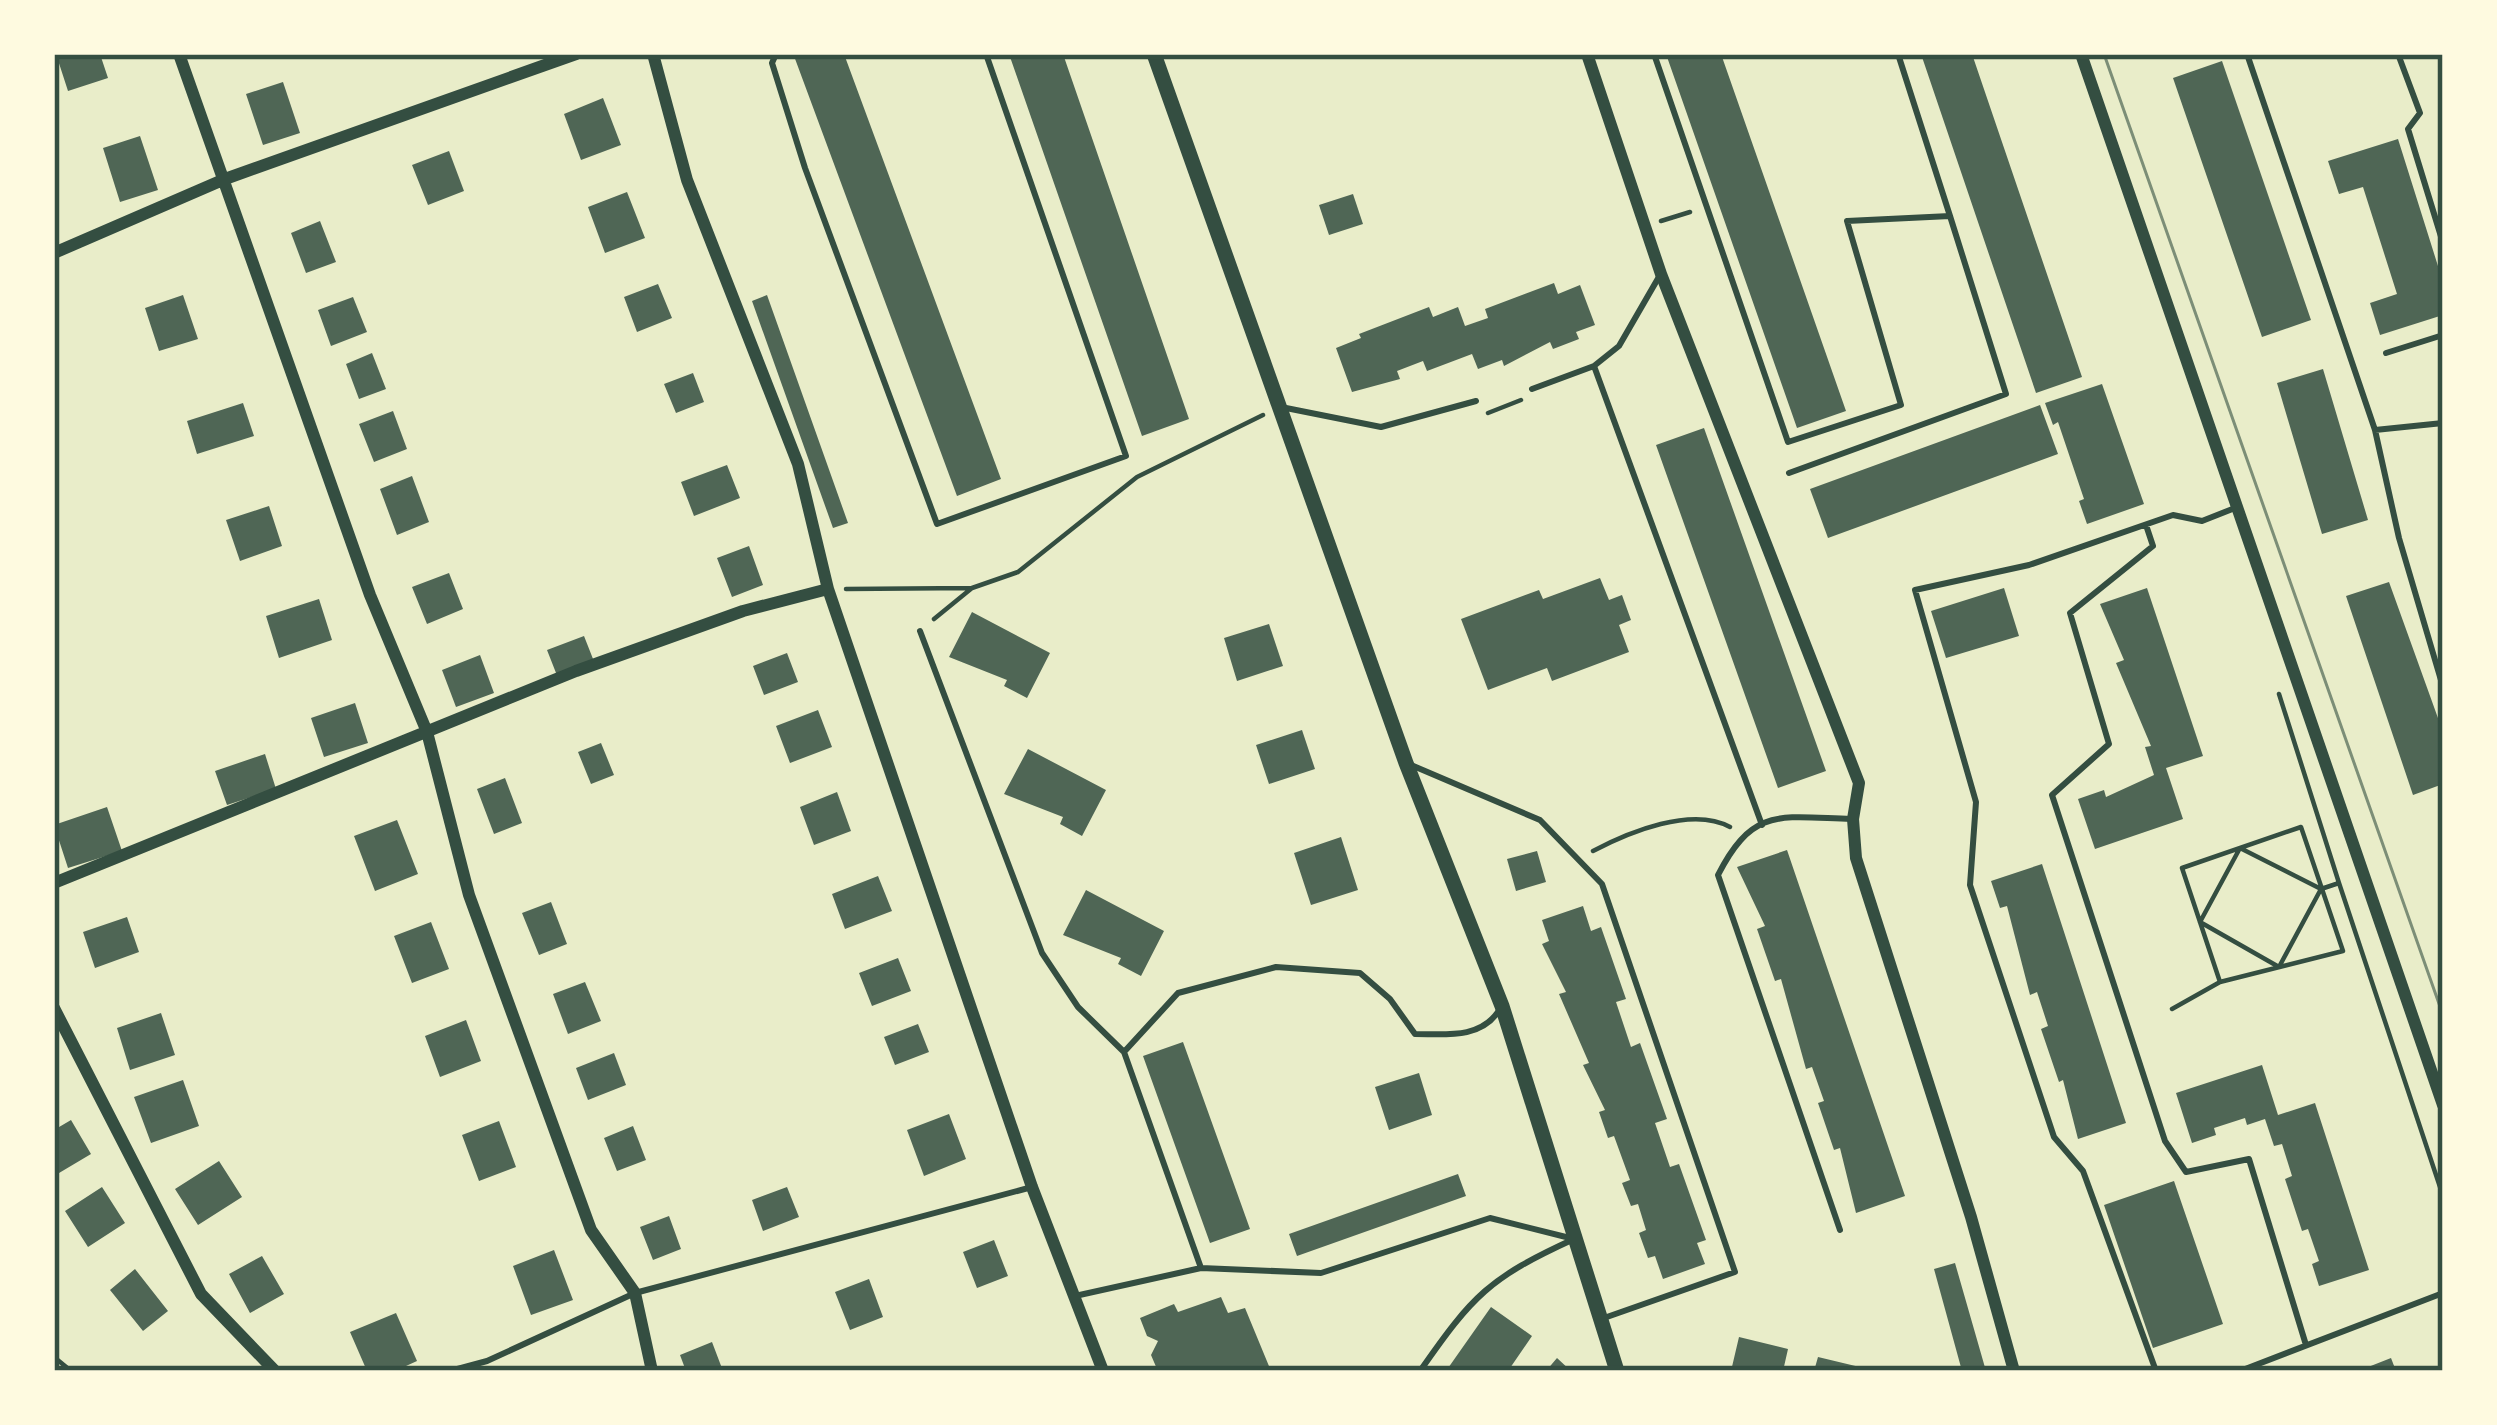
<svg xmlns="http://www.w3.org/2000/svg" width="2497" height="1425" viewBox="0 0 2497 1425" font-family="Helvetica,sans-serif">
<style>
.building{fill:#4f6655}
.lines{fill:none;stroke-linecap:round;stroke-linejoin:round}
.path{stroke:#344e41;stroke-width:4.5}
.service{stroke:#344e41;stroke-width:6}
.minor{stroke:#344e41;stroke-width:12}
.tertiary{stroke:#344e41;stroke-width:15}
.tram{stroke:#7c8e77;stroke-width:3}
.neatline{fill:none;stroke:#344e41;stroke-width:4.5}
</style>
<rect width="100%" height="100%" fill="#e9edc9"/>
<path class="building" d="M56,54H100L108,78L68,91Z
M844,54L1001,479L957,496L794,56Z
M1009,54H1063L1189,419L1142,436Z
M1666,54H1721L1846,411L1797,428Z
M1921,54H1972L2082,377L2036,393Z
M2222,61L2311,320L2262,337L2173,78Z
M283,82L300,133L263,145L246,94Z
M603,98L621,145L581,160L564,114Z
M140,136L158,190L120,202L103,148Z
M2398,139L2443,282V315L2380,335L2370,303L2397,294L2363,187L2339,194L2328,161Z
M449,151L464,191L428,205L412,165Z
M627,192L645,238L605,253L588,207Z
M1353,194L1363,224L1329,235L1319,205Z
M320,221L336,262L306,273L291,233Z
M1554,283L1558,294L1580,285L1595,325L1576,332L1579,339L1553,349L1550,342L1504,366L1502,360L1478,369L1472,354L1427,371L1423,361L1397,371L1400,379L1352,392L1336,348L1361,338L1359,334L1429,307L1433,317L1458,307L1465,326L1488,318L1485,309Z
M658,284L672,318L637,332L624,297Z
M183,295L198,339L159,351L145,308Z
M767,295L848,523L833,528L752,301Z
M353,297L367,332L331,346L318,310Z
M372,353L386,389L359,399L346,364Z
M2323,369L2368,520L2322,534L2277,383Z
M693,373L704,402L676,413L664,384Z
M2102,384L2144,504L2087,524L2079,501L2084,499L2058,422L2053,425L2045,403Z
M243,403L254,436L197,454L187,421Z
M2040,405L2058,454L1828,538L1810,489Z
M393,411L407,449L374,462L359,424Z
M1704,428L1826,771L1778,788L1656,445Z
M727,465L740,498L694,516L681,482Z
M412,476L429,522L397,535L380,489Z
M269,506L282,546L240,561L226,520Z
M749,546L763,585L732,597L717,558Z
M449,573L463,609L427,624L412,587Z
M1600,578L1609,600L1622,595L1631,620L1619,625L1629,652L1552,681L1547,668L1488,690L1461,619L1539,590L1543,599Z
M2389,582L2443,732V784L2413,795L2346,596Z
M2004,588L2019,636L1946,658L1931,611Z
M2147,588L2203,756L2166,768L2183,819L2095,849L2078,799L2104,790L2106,797L2154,775L2145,747L2151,746L2116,663L2124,660L2100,604Z
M319,599L332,640L279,658L266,616Z
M972,612L1050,653L1027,698L1004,686L1007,680L949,657Z
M1269,624L1283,666L1237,681L1224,638Z
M584,636L595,664L558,678L547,650Z
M787,653L798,682L764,695L753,666Z
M480,655L494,693L456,707L442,670Z
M355,703L368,743L324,757L311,718Z
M818,710L832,747L790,763L776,726Z
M1302,730L1315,769L1269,784L1256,745Z
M601,743L614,775L591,784L578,752Z
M1028,749L1106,790L1082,836L1060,824L1063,817L1004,794Z
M265,754L276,789L227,805L215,771Z
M505,778L522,823L494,834L477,789Z
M837,792L851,831L814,845L800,807Z
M107,807L122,851L68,868L54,825Z
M397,820L418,874L375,891L354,836Z
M1341,837L1358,890L1311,905L1294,853Z
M1787,850L1905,1196L1856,1213L1840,1148L1834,1150L1818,1103L1824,1101L1812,1067L1806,1069L1781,979L1775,981L1757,929L1765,926L1737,867Z
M1537,851L1546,882L1516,891L1507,859Z
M2042,864L2126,1123L2078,1139L2063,1080L2059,1082L2041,1029L2048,1026L2037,992L2030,995L2007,906L2000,908L1991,881Z
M878,876L892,911L845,929L832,894Z
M1086,890L1164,931L1141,976L1118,964L1121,958L1063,935Z
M551,902L567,944L539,955L522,913Z
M1583,906L1591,931L1601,927L1626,999L1616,1002L1631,1047L1640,1043L1667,1119L1655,1123L1670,1167L1679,1164L1706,1240L1697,1243L1705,1264L1663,1279L1655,1256L1648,1258L1639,1233L1646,1230L1638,1204L1631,1206L1622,1183L1630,1180L1614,1136L1608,1138L1599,1112L1605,1110L1583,1065L1589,1063L1559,994L1566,992L1542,944L1549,941L1542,920Z
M127,917L139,952L95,968L83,932Z
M431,922L449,969L412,983L394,936Z
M898,958L911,991L872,1006L859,973Z
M585,982L601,1021L568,1034L553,994Z
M161,1013L175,1055L130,1070L117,1028Z
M466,1020L481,1061L440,1077L425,1036Z
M918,1024L929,1052L895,1065L884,1037Z
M1183,1042L1250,1229L1210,1243L1143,1056Z
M614,1053L626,1085L588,1100L576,1068Z
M2262,1065L2278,1115L2315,1103L2369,1270L2319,1286L2312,1264L2319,1261L2308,1229L2302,1231L2285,1179L2292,1176L2282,1144L2274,1146L2265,1119L2247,1125L2245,1118L2214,1128L2216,1135L2192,1143L2176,1093Z
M1419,1073L1432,1115L1389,1130L1375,1087Z
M183,1080L199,1126L151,1143L134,1097Z
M949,1114L966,1159L924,1176L907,1130Z
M71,1120L91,1154L54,1176V1130Z
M499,1121L516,1167L479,1181L462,1135Z
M633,1126L646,1160L617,1171L604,1138Z
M219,1161L242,1197L198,1225L175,1189Z
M1458,1174L1466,1196L1297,1256L1289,1234Z
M2174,1181L2223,1324L2153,1348L2104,1205Z
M102,1187L125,1223L88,1247L65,1211Z
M787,1187L799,1217L763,1231L752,1200Z
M669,1216L681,1249L653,1260L640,1227Z
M994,1240L1008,1276L977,1288L963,1252Z
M554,1250L573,1300L531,1315L513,1266Z
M262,1256L284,1294L250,1313L229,1274Z
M1955,1263L1986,1371H1962L1934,1269Z
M135,1269L168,1311L143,1331L110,1290Z
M869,1279L883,1317L850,1330L835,1292Z
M1221,1297L1228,1313L1245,1308L1271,1371L1157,1369L1151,1355L1158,1341L1147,1336L1140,1318L1174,1304L1178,1312Z
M1491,1307L1532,1336L1508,1371H1446Z
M396,1313L417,1361L395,1371H367L350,1332Z
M1739,1337L1788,1349L1783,1371H1731Z
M712,1342L723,1371H686L680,1355Z
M1818,1357L1868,1369V1371H1814Z
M1557,1358L1571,1371H1546Z
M2391,1358L2396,1371H2358Z"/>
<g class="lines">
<path class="path" d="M1661,221L1690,212
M1488,413L1521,400
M846,589L972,588
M934,619L972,588L1018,572L1137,477L1263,415
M2279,694L2339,883
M2240,848L2321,889L2279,967L2200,922Z
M1593,851C1629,832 1692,806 1730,827
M2321,889L2339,883L2443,1196
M2172,1009L2220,982L2343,951L2301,827L2182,868L2220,982
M54,1357L71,1371"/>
<path class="service" d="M776,54L772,63L805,168L937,524L1126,456L986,54
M1654,54L1788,442L1901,405L1847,221L1950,216L1898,54
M2247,54L2375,430L2443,423
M2398,54L2420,113L2408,129L2443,243
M1660,275L1619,346L1594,366L1762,825
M2386,353L2443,335
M1532,389L1594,366
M1281,407L1381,427L1476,401
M2375,430L2399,538L2443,687
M1789,473L2006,394L1950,216
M2146,525L2153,546L2070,613L2109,744L2052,795L2165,1141L2186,1172L2249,1159L2306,1345
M920,631L1042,953L1078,1007L1124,1052
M1411,765L1540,820L1602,884L1735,1272L1604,1318
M1840,1230L1718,875C1753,806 1781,817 1851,819
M1201,1268L1124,1052L1178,993L1276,967L1360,973L1390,999L1415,1034C1446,1034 1479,1039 1498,1012
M1075,1296L1201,1268L1321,1273L1490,1218L1574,1239C1489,1278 1473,1295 1420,1371
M450,1371L487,1361L635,1293L1032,1187
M2156,1371L2083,1171L2054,1137L1970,885L1976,802L1915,590L2029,565L2173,515L2202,521L2235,508
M2240,1371L2443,1293"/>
<path class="minor" d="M179,54L370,595L427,732L469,895L591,1230L635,1293L652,1371
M653,54L687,180L798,464L828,589L1032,1187L1103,1371
M1587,54L1661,274L1859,783L1853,819L1856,858L1971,1217L2014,1371
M2081,54L2443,1105
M54,253L225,179L576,54
M54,883L576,671L743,611L828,589
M54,1008L201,1294L275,1371"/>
<path class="tertiary" d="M1154,54L1406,763L1502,1006L1617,1371"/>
<path class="tram" d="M2104,54L2443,1015"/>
</g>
<rect width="2497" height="1425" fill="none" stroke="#fefae0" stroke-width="114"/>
<rect x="57" y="57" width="2383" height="1311" class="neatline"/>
</svg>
